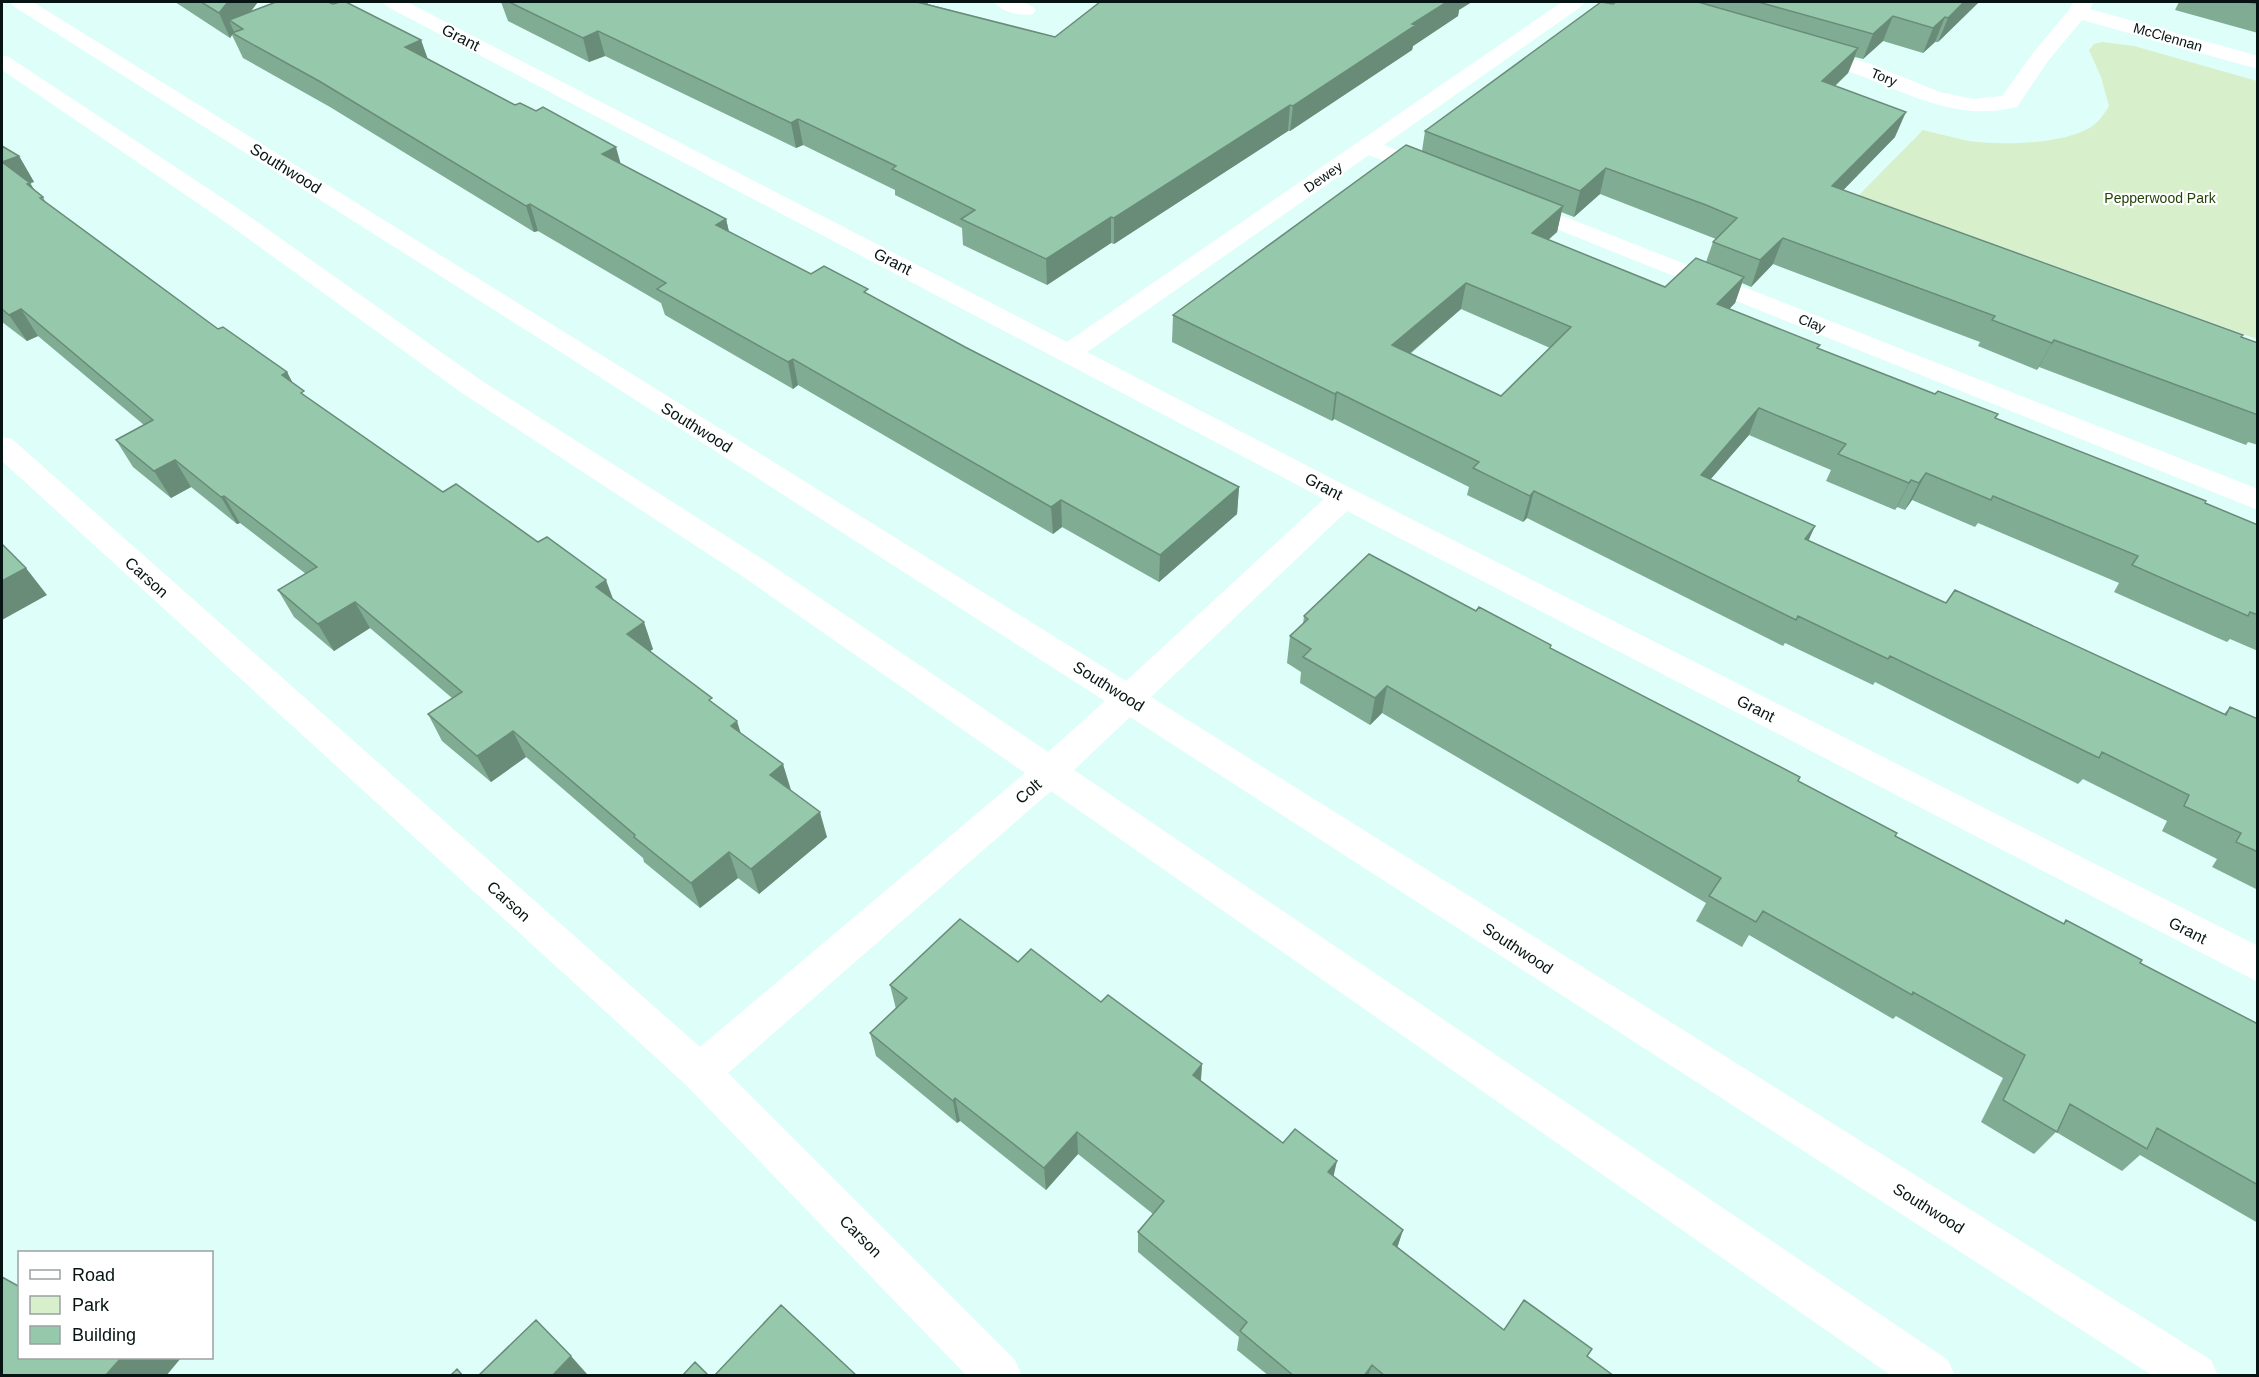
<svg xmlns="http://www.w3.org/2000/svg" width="2259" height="1377" viewBox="0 0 2259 1377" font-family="Helvetica,sans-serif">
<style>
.green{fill:#d7efcb}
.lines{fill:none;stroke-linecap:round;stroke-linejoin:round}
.minor{fill:#fff;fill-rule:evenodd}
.wall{fill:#81ac94;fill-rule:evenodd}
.shaded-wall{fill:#698c78}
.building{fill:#96c8ac;stroke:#698c78;stroke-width:1.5;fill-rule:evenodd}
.labels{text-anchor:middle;stroke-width:4.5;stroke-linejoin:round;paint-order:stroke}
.far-street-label{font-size:14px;fill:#061513;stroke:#fff}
.far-park-label{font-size:14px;fill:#224407;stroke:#fff}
.street-label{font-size:16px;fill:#061513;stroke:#fff}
</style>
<rect width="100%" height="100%" fill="#defef9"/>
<path class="green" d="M2102,42L2134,46L2257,81V339L1859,195L1923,130C1936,133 1950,137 1964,140C1996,146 2063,145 2091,127C2099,122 2104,114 2109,106L2101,77L2089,50L2094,44Z"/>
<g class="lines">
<path class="minor" d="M10,2H33L1126,681L1324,499L386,6L383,2H407L1067,342L1562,2H1585L1582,6L1384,145L1440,167L1444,172L1440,177L1432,179L1424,177L1369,155L1087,352L1354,490L2258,946V982L1347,511L1151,697L2211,1360L2218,1376H2153L1130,717L1074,770L1948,1360L1955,1376H1892L1051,791L728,1073L1015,1360L1022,1376H967L686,1085L2,461V437L12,439L700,1047L1025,773L742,576L462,393L221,219L2,70V55L9,57L239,209L482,381L764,560L1048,752L1105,701L556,349L13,6Z
M994,2C1006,1 1028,0 1036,10L1033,14C1022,17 1001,12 994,2Z
M2073,2H2093L2090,9L2258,56V69L2082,20L2048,61L2017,107C1955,122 1909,93 1853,73C1836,67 1818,62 1801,56L1798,52L1801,48L1808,46L1815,48L1868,63L1940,92L1973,99L2002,96L2033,53L2069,10Z
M1517,198L2258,489V510L1509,210L1505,205L1509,200Z"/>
</g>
<path class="wall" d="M175,2H258L250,11L333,4L421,40L427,59L621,164L726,219L729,232L811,274L869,295L965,347L1239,487L1237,514L1159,582L1062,527L1053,534L798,385L793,389L665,315L661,303L538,231L534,232L330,107L243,58L232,35L230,38Z
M501,2H928V4L1055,37L1459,10L1458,16L1413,46L1412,50L1290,131H1288L1114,244L1111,243L1047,285L963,245L962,228L895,195V190L803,145L796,148L605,56L589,62L508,21Z
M1616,2H1979L1938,42H1935L1923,53L1883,41L1863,59L1855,57L1848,73L1835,86L1895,137L1843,190L2258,343V445L2248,442L2246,445L2039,367L2037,370L1978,346L1980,342L1773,264L1751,287L1742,283L1735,303L1729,309L1819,349L1996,418L2258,525V651L2230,639L2227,642L2114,592L2119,583L1978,523L1975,527L1912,500L1905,510L1897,507L1895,510L1826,481L1831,470L1749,435L1710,479L1809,541L1946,603L2224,714L2230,707L2258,719V890L2212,867L2217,859L2162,831L2167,821L2083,779L2078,784L1875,682L1873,685L1785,643L1783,646L1527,518L1523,522L1467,495L1469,487L1334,419L1332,421L1172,342L1173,315L1422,151L1425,131ZM1600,194L1716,239L1713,242L1706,262L1665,287L1548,240L1557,232L1561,212L1574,217ZM1461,309L1550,348L1501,396L1410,354Z
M2179,2H2258V33L2175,10Z
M2,146L19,156L34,182L30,183L35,191L43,197L46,203L218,329L287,372L292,382L307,398L443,492L613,600L653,649L650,651L714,704L790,790L827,837L759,894L738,878L700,908L644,862L643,858L526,757L491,782L442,741L428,714L452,698L370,628L334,651L294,617L278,590L306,574L240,523L237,524L191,487L171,498L133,467L116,440L144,425L38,336L27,341L2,322Z
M1476,611L1551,645L1550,648L1798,781L1895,836L2063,924L2066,920L2140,963L2258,1024V1223L2140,1155L2122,1171L2056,1132L2034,1154L1981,1122L2003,1078L1896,1016L1893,1019L1749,935L1742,947L1696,921L1706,903L1382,713L1370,725L1300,683L1301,672L1287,663L1290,636L1303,624L1304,616Z
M1018,962L1101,1002L1202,1064L1201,1081L1283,1143L1333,1176L1403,1230L1397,1248L1504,1330L1587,1356L1614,1376H1269L1237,1350L1239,1337L1138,1252V1232L1153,1214L1078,1154L1046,1190L960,1121L957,1123L876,1056L870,1033L896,1009L890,985Z"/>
<path class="shaded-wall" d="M228,2H258L239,27L229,20L234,32L230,38L219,13Z
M1447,2H1472L1459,10L1458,16L1413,46L1412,50L1290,131L1293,106L1412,24Z
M1964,2H1979L1938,42L1948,18Z
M1893,16L1883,41L1863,59L1873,34Z
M1945,17L1935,42L1923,53L1933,28Z
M598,31L605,56L589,62L583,38Z
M421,40L430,65L405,47Z
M1858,48L1848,73L1813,107L1822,81Z
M1290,105L1288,131L1114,244V218Z
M1906,112L1895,137L1822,212L1832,186Z
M798,119L803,145L796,148L791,123Z
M616,147L623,172L602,154Z
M19,156L34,182L30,183L46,209L2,162Z
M1606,168L1600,194L1574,217L1580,191Z
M530,204L538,231L534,232L526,206Z
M1563,206L1557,232L1526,259L1532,233Z
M1111,217V243L1047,285L1046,259Z
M726,219L732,245L716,225Z
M1783,238L1773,264L1751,287L1760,260Z
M1744,277L1735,303L1708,331L1717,304Z
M1466,283L1461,309L1388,372L1392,345Z
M21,309L38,336L27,341L9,315Z
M2054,340L2039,367L2037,370L2052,343Z
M793,359L798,385L793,389L788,362Z
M287,372L301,399L282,375Z
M1337,392L1334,419L1332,421L1335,394Z
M1759,408L1749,435L1691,502L1701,475Z
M175,460L191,487L171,498L154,471Z
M1926,473L1912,500L1905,510L1919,483Z
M1911,480L1897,507L1895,510L1909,483Z
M1239,487L1237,514L1159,582L1160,555Z
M1534,491L1527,518L1523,522L1530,496Z
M224,496L240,523L237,524L221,497Z
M1061,500L1062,527L1053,534L1051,507Z
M1815,526L1803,553L1805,539Z
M26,568L47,595L2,620V581Z
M606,580L616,607L596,587Z
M355,602L370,628L334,651L318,624Z
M644,622L653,649L637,661L627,634Z
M1387,686L1382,713L1370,725L1375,698Z
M737,721L745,747L731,726Z
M513,731L526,757L491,782L477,756Z
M783,764L791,790L770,775Z
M820,812L827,837L759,894L751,869Z
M729,852L738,878L700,908L691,883Z
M1202,1064L1200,1087L1193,1075Z
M955,1098L960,1121L957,1123L953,1101Z
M1077,1132L1078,1154L1046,1190L1044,1168Z
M1337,1161L1332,1183L1328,1172Z
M1403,1230L1396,1251L1393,1244Z
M571,1356L587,1374L585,1376H552Z
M121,1358H181L166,1376H105Z
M1372,1365L1368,1376H1364Z"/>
<path class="building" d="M201,2H228L219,13Z
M276,2H328L333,4L340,2H346L421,40L405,47L515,105L520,103L536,111L543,107L616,147L602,154L726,219L716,225L811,274L824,266L868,289L864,292L965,347L1239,487L1160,555L1061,500L1051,507L793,359L788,362L657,289L666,283L530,204L526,206L319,81L232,33L243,29L229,20Z
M509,2H917L1055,37L1100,2H1447L1412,24L1416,25L1293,106L1290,105L1114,218L1111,217L1046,259L961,219L975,210L892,169L896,166L798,119L791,123L598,31L583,38Z
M1601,2L1613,4L1616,2H1698L1858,48L1822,81L1906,112L1832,186L2243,335L2241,337L2258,343V415L2054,340L2052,343L1992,320L1995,316L1783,238L1760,260L1713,242L1737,218L1706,205L1606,168L1580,191L1425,131Z
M1758,2H1964L1948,18L1945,17L1933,28L1893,16L1873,34Z
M2247,2H2258V4Z
M1406,145L1563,206L1532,233L1665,287L1696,258L1744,277L1717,304L1820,345L1817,348L1935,394L1938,391L1998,414L1995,418L2206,501L2205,503L2258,525V615L2250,612L2248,616L2132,565L2138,556L1993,496L1991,500L1926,473L1919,483L1911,480L1909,483L1838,454L1846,444L1759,408L1701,475L1815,526L1805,539L1946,603L1955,590L2226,715L2230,707L2258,719V852L2236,842L2241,833L2184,806L2189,795L2102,752L2099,758L1890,656L1888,659L1798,616L1796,620L1534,491L1530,496L1473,468L1479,462L1337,392L1335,394L1173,315ZM1466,283L1571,327L1501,396L1392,345Z
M2,146L19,156L2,162L30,183L27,184L43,197L40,198L218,329L223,327L287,372L282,375L304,391L301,393L443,492L456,484L538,542L547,537L606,580L596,587L644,622L627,634L712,698L709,700L737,721L731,726L783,764L770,775L820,812L751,869L729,852L691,883L634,837L635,835L513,731L477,756L428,714L462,692L355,602L318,624L278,590L317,567L224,496L221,497L175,460L154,471L116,440L153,420L21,309L9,315L2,309Z
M2,544L26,568L2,581Z
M1369,554L1476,611L1479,607L1551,645L1550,648L1800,777L1798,781L1897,833L1895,836L2064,924L2066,920L2142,960L2140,963L2258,1024V1185L2157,1128L2147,1149L2070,1104L2057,1132L2003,1100L2025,1055L1913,992L1912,995L1763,911L1756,922L1709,896L1721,878L1387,686L1375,698L1303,657L1311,649L1290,636L1308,619L1304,616Z
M960,919L1018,962L1031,949L1101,1002L1108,995L1202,1064L1193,1075L1283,1143L1295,1129L1337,1161L1328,1172L1403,1230L1393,1244L1504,1330L1524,1300L1592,1349L1587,1356L1614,1376H1385L1372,1365L1364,1376H1294L1240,1331L1247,1322L1138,1232L1164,1201L1077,1132L1044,1168L955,1098L953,1101L870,1033L907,998L890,985Z
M2,1277L20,1287V1358H121L105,1376H2Z
M781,1305L857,1376H714Z
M536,1320L571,1356L552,1376H478Z
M695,1362L709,1376H682Z
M457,1369L463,1376H450Z"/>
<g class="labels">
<g class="far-street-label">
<text transform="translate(2168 37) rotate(16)" y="5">McClennan</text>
<text transform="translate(1884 77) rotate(22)" y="5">Tory</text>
<text transform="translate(1323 177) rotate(-35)" y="5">Dewey</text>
<text transform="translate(1812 323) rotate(22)" y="5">Clay</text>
</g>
<g class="far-park-label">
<text x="2160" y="203">Pepperwood Park</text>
</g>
<g class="street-label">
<text transform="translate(461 37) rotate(27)" y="6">Grant</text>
<text transform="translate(286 168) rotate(32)" y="6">Southwood</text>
<text transform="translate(893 261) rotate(27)" y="6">Grant</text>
<text transform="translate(697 427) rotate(32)" y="6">Southwood</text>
<text transform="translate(1324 486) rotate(28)" y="6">Grant</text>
<text transform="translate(147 577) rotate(42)" y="6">Carson</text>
<text transform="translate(1109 686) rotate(32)" y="6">Southwood</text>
<text transform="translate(1756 708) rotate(27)" y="6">Grant</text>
<text transform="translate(1028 791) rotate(-41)" y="6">Colt</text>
<text transform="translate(509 901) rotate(42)" y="6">Carson</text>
<text transform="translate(2188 930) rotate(27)" y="6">Grant</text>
<text transform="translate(1518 948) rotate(33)" y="6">Southwood</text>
<text transform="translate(1929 1208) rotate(32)" y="6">Southwood</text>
<text transform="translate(861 1236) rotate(45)" y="6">Carson</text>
</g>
</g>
<rect width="2259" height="1377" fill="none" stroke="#061513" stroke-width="6"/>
<rect x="18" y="1251" width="195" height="108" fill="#ffffff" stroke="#9ba1a1" stroke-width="1.5"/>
<rect x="30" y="1270" width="30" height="9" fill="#ffffff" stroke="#9ba1a1" stroke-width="1.5"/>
<text x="72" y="1281" font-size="18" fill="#061513">Road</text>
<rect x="30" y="1296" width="30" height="18" fill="#d7efcb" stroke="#9ba1a1" stroke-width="1.5"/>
<text x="72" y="1311" font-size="18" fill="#061513">Park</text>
<rect x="30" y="1326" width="30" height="18" fill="#96c8ac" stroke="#9ba1a1" stroke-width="1.5"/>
<text x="72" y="1341" font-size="18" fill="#061513">Building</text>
</svg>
